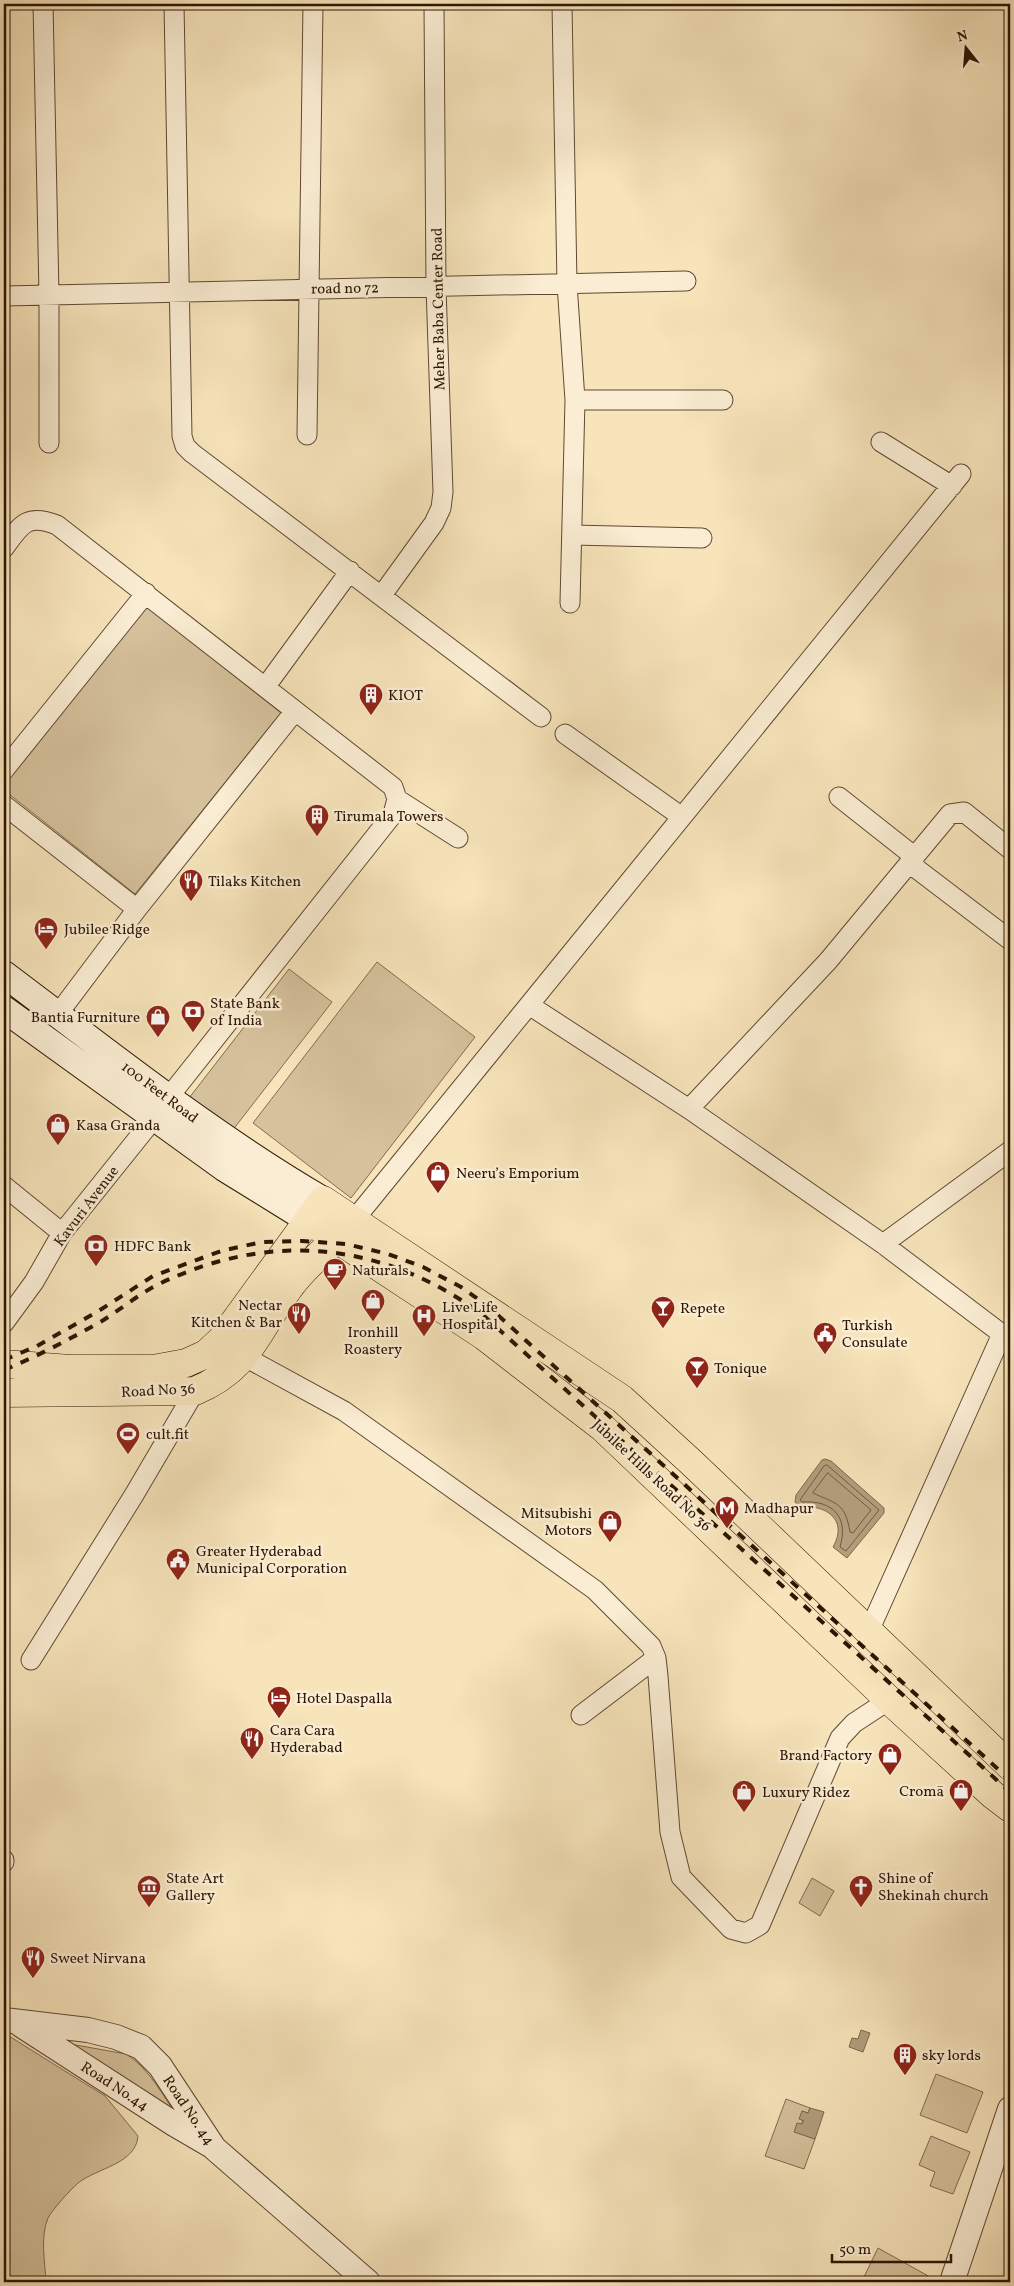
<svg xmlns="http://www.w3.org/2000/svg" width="1014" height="2286" viewBox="0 0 1014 2286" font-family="Vollkorn,serif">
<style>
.green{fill:#d5c19c;stroke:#816b50}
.water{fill:#b29e7c;stroke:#7d674c}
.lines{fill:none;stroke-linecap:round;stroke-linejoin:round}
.shore{stroke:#705a40;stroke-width:1}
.minor-casing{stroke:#604931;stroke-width:21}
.tertiary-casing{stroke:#604931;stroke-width:26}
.secondary-casing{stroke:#2d1503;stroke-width:28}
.primary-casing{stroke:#2d1503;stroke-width:29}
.minor{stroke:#faedd3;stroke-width:19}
.tertiary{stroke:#faedd3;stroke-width:24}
.secondary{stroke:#faedd3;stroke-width:26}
.primary{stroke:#f7e4bb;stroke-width:28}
.rail{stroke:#2d1503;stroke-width:4;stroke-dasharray:9 9;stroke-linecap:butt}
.labels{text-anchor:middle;stroke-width:5;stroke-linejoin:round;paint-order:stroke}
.street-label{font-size:15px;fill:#2d1503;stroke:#faedd3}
.poi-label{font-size:15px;fill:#2d1503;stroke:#faedd3;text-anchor:start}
</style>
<rect width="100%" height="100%" fill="#f7e4bb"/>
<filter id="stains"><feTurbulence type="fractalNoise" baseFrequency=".004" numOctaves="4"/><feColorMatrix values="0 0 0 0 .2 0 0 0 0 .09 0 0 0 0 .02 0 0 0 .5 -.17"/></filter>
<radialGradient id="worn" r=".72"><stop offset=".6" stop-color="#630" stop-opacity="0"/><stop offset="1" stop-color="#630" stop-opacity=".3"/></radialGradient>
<path class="green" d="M146,606L281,713L135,894L4,790V783Z
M377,962L475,1037L351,1198L253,1123Z
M289,969L332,1002L232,1131L189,1098Z
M812,1878L834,1891L820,1916L799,1903Z
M4,2033L105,2096L138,2136C136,2164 97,2168 78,2183C71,2189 52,2210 48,2218C40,2237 45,2262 46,2282H6L10,2255L4,2254Z
M59,2042L126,2054C149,2068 163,2096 178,2117Z
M936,2074L983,2092L967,2133L920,2115Z
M786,2099L810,2108L808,2113L802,2111C804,2122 803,2124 794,2131L815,2139L804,2169L765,2156Z
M931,2136L970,2152L953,2194L930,2186L935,2172L919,2165Z
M878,2248L939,2282H868L863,2279Z"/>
<path class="water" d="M825,1459L831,1461L884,1508V1513L847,1558L833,1547C849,1519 825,1504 799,1507L795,1502L796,1495L822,1460Z
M861,2030L870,2033L863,2052L849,2047L852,2038L858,2039Z
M810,2108L824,2112L815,2139L794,2132L797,2123L802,2124L804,2121L799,2119L802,2111L808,2113Z"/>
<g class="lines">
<path class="shore" d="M827,1465L879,1510L846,1551L840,1547C849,1517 833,1500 802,1502L800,1500L824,1466Z
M828,1473L871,1510L853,1533L850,1532C845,1502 836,1504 813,1493Z"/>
<defs>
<path id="minor" d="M43,4L49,295V443
M174,4L182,436L185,446L192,453L541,717
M562,4L567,284L575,400L570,603
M4,296L686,281
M575,400H723
M307,435L313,4
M881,442L952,486
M572,535L702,538
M4,548C21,525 26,513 57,525L393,787L397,799L393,814L168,1098
M382,595L434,523L441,508L443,492L436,287L434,4
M266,686L350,571
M565,734L682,817
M4,770L146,593
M839,797L915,857
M397,799L458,838
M4,805L137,909
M909,863L1010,940
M529,1005L689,1109L883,1244L1002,1334L869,1631
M58,1014L137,909L295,711
M689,1109L828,961L950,814L964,812L1010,849
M4,1186L62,1233
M354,1220L961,474
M883,1244L1010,1151
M4,1323L34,1282L62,1233L155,1117
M245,1357L344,1411L595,1590L651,1646L656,1658L658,1676L670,1832L681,1877L731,1929L746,1933L760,1925L840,1738L854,1723L889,1700
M31,1660L134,1495L195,1391
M581,1715L656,1658
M4,1860V1862"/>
<path id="tertiary" d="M4,2020L88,2030L116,2037L141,2047L160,2066L214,2148L368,2282
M21,2025L174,2124L210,2145
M952,2282L1010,2109"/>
<path id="secondary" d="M4,974C108,1052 210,1134 323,1200
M4,1009L224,1168L308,1220"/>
<path id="primary" d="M308,1220L484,1336L603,1428L889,1700L993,1795L1010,1808
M4,1364L70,1369H153L186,1363L206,1354L221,1340L323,1200L622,1399L692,1463L1010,1766
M4,1393L195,1391C250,1368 256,1332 289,1288C306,1264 329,1248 348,1227"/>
</defs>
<use href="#minor" class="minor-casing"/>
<use href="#tertiary" class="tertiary-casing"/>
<use href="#secondary" class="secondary-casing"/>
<use href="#primary" class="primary-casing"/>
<use href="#minor" class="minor"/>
<use href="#tertiary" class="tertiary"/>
<use href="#secondary" class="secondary"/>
<use href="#primary" class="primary"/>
<path class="rail" d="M4,1360L37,1346L97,1312L153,1276L221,1251L262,1242L302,1241L346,1244L388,1254L423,1267L461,1287L489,1307L1010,1780
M4,1370C38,1356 70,1339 102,1321C121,1309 139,1294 159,1284C271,1230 384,1242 483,1315L1010,1792"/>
</g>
<defs>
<symbol id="building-pin" viewBox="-11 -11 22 30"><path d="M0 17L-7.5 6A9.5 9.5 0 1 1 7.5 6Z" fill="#8f2418" stroke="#faedd3"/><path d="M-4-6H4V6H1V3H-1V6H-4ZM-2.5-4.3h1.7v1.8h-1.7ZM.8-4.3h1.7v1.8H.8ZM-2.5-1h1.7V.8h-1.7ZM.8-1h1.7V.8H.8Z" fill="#fff"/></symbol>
<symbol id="restaurant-pin" viewBox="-11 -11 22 30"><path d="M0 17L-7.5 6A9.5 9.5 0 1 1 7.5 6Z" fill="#8f2418" stroke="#faedd3"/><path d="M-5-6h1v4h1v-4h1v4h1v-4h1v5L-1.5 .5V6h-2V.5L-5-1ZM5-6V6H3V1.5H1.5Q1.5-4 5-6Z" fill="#fff"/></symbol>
<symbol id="hotel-pin" viewBox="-11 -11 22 30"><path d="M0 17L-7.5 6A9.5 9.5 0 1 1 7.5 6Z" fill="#8f2418" stroke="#faedd3"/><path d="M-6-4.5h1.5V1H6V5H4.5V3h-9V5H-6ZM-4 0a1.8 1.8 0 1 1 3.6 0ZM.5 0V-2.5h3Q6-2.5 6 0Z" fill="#fff"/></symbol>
<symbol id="bank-pin" viewBox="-11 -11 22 30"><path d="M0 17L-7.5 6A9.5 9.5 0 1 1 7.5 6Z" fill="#8f2418" stroke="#faedd3"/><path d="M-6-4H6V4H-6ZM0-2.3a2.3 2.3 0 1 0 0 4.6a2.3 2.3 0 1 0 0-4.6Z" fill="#fff"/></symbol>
<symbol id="shop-pin" viewBox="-11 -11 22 30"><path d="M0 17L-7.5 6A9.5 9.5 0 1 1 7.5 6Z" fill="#8f2418" stroke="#faedd3"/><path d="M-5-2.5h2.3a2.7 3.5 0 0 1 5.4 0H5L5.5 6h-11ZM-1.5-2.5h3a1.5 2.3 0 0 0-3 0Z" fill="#fff"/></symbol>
<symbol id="cafe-pin" viewBox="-11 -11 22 30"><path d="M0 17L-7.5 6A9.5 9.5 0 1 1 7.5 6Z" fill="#8f2418" stroke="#faedd3"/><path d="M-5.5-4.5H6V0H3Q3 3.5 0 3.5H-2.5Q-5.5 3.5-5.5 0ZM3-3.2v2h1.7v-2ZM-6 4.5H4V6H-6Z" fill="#fff"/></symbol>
<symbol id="bar-pin" viewBox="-11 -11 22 30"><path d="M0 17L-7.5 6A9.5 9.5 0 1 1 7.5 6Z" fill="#8f2418" stroke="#faedd3"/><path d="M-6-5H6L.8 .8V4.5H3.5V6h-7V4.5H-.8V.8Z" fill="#fff"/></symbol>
<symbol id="hospital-pin" viewBox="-11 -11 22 30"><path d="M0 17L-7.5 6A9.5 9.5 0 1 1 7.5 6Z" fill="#8f2418" stroke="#faedd3"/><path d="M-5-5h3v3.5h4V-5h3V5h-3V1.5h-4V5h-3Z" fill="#fff"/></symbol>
<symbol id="civic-pin" viewBox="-11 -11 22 30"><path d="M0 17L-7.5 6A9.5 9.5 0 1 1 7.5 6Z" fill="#8f2418" stroke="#faedd3"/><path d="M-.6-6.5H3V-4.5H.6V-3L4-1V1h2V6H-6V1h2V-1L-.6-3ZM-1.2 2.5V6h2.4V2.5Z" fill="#fff"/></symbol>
<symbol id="stadium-pin" viewBox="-11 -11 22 30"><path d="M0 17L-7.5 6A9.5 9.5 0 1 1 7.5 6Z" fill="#8f2418" stroke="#faedd3"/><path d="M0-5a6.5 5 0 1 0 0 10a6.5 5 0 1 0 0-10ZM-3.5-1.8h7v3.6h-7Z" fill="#fff"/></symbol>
<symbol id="metro-pin" viewBox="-11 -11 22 30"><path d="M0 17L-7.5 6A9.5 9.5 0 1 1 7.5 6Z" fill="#8f2418" stroke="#faedd3"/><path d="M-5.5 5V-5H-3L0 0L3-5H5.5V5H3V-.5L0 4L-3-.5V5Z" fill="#fff"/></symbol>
<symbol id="museum-pin" viewBox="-11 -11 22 30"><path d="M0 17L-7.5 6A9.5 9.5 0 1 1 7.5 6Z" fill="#8f2418" stroke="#faedd3"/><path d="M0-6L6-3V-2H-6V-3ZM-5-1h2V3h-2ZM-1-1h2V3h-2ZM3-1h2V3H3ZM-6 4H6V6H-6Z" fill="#fff"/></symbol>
<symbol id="church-pin" viewBox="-11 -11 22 30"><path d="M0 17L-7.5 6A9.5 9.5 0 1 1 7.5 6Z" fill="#8f2418" stroke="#faedd3"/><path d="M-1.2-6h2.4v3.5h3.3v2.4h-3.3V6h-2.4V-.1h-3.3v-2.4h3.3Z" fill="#fff"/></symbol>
</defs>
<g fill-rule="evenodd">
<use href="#building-pin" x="357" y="681" width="28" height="38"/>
<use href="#building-pin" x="303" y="802" width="28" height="38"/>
<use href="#restaurant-pin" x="177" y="867" width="28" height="38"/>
<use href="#hotel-pin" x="32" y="915" width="28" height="38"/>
<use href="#bank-pin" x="179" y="998" width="28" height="38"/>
<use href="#shop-pin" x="144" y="1003" width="28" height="38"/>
<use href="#shop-pin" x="44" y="1111" width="28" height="38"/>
<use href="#shop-pin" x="424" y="1159" width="28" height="38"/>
<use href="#bank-pin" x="82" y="1232" width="28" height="38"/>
<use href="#cafe-pin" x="321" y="1256" width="28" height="38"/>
<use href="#shop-pin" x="359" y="1287" width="28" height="38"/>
<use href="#bar-pin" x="649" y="1294" width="28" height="38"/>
<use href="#restaurant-pin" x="285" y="1300" width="28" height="38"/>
<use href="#hospital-pin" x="410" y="1302" width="28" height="38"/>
<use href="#civic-pin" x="811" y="1320" width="28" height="38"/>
<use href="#bar-pin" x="683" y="1354" width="28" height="38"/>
<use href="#stadium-pin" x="114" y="1420" width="28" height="38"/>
<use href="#metro-pin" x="713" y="1494" width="28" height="38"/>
<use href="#shop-pin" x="596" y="1508" width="28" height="38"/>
<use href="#civic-pin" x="164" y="1546" width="28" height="38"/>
<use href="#hotel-pin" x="265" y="1684" width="28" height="38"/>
<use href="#restaurant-pin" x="238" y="1725" width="28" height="38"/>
<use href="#shop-pin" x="876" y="1741" width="28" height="38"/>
<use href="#shop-pin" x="947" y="1777" width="28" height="38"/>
<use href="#shop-pin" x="730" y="1778" width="28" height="38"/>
<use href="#museum-pin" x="135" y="1873" width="28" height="38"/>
<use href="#church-pin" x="847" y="1873" width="28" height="38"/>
<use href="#restaurant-pin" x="19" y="1944" width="28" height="38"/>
<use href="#building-pin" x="891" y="2041" width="28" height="38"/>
</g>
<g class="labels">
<g class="street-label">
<text transform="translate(345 288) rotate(-1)" y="5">road no 72</text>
<text transform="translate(438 309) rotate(-91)" y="5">Meher Baba Center Road</text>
<text transform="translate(160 1092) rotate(37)" y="5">100 Feet Road</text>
<text transform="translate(86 1206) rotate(-53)" y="5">Kavuri Avenue</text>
<text transform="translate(158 1390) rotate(-3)" y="5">Road No 36</text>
<text transform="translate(652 1475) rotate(43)" y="5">Jubilee Hills Road No 36</text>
<text transform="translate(115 2086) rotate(33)" y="5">Road No.44</text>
<text transform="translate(189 2110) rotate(56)" y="5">Road No. 44</text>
</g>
<g class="poi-label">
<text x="388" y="700">KIOT</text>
<text x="334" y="821">Tirumala Towers</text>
<text x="208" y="886">Tilaks Kitchen</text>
<text x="64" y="934">Jubilee Ridge</text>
<text x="210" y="1008">State Bank<tspan x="210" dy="17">of India</tspan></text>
<text x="140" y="1022" text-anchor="end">Bantia Furniture</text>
<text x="76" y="1130">Kasa Granda</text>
<text x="456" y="1178">Neeru’s Emporium</text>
<text x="114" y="1251">HDFC Bank</text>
<text x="352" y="1275">Naturals</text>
<text x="282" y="1310" text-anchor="end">Nectar<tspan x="282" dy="17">Kitchen &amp; Bar</tspan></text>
<text x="442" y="1312">Live Life<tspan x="442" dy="17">Hospital</tspan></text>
<text x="680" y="1313">Repete</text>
<text x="842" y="1330">Turkish<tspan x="842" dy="17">Consulate</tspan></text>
<text x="373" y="1337" text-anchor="middle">Ironhill<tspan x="373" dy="17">Roastery</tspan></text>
<text x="714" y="1373">Tonique</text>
<text x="146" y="1439">cult.fit</text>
<text x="744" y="1513">Madhapur</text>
<text x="592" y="1518" text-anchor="end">Mitsubishi<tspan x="592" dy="17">Motors</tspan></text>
<text x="196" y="1556">Greater Hyderabad<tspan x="196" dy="17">Municipal Corporation</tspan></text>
<text x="296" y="1703">Hotel Daspalla</text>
<text x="270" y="1735">Cara Cara<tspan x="270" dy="17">Hyderabad</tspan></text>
<text x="872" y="1760" text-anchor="end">Brand Factory</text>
<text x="944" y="1796" text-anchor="end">Cromā</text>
<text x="762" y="1797">Luxury Ridez</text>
<text x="166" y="1883">State Art<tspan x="166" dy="17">Gallery</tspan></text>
<text x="878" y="1883">Shine of<tspan x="878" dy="17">Shekinah church</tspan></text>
<text x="50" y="1963">Sweet Nirvana</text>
<text x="922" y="2060">sky lords</text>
</g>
</g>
<rect width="1014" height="2286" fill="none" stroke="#f7e4bb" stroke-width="20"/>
<rect x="5" y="5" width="1004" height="2276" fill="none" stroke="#2d1503" stroke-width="2.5"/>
<rect x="10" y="10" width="994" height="2266" fill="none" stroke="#2d1503"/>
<g transform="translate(966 48) rotate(343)" stroke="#faedd3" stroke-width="4" paint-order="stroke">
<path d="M0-4L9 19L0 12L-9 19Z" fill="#2d1503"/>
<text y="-8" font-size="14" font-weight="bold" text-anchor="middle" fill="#2d1503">N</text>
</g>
<path d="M832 2254v8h119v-8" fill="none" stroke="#2d1503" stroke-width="2.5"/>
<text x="839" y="2254" font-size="15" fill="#2d1503" stroke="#faedd3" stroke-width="4" paint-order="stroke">50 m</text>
<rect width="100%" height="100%" filter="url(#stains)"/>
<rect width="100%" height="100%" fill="url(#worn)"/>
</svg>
